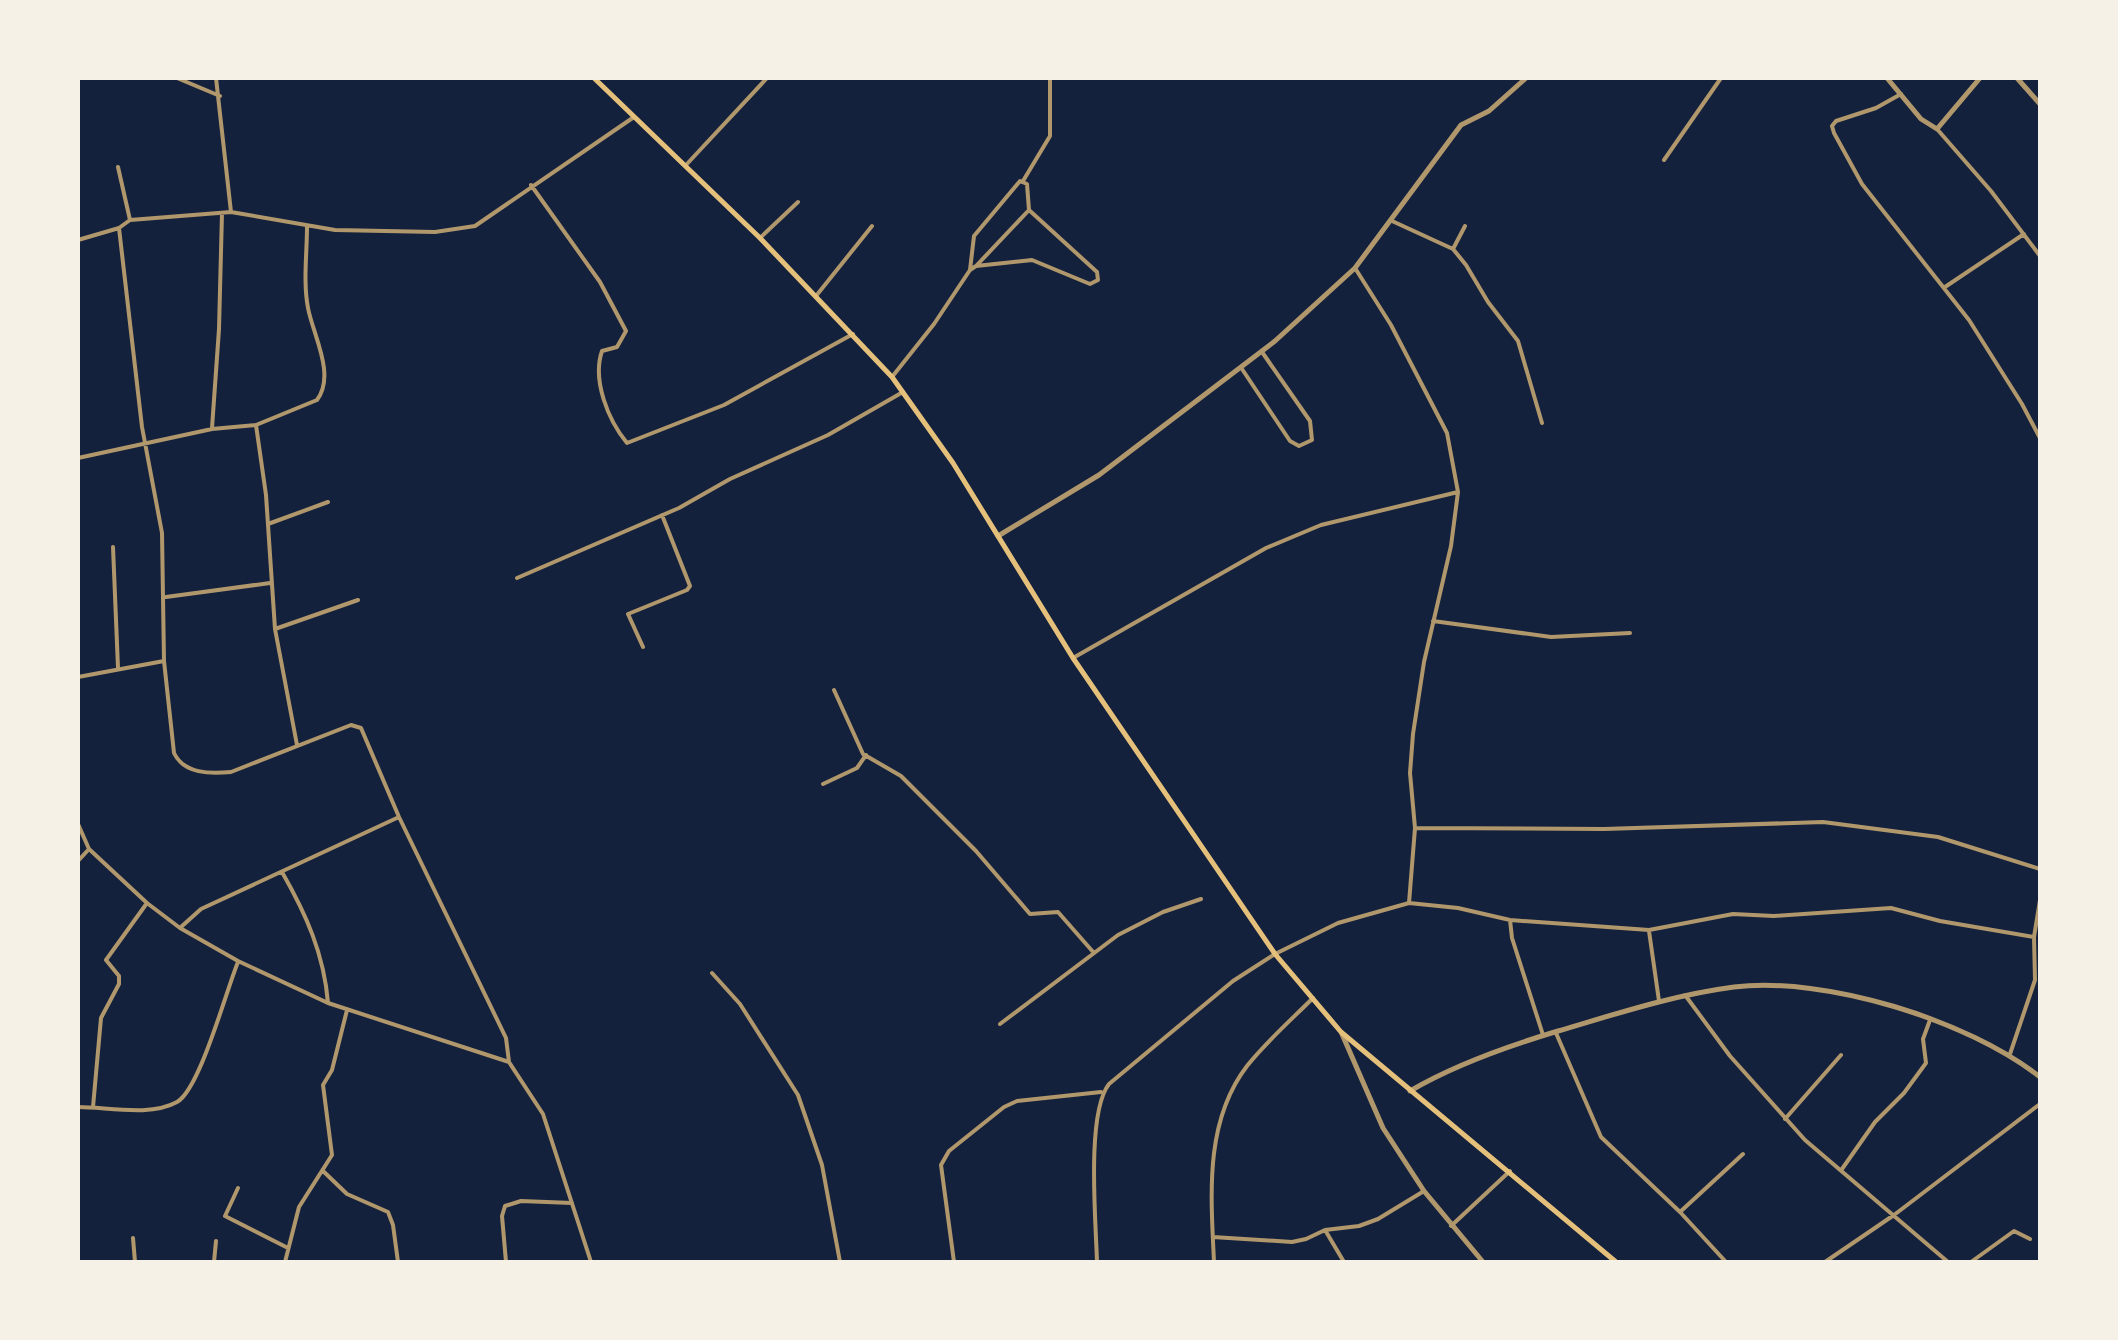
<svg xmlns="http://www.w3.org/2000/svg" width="2118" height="1340" viewBox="0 0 2118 1340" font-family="'Exo 2',sans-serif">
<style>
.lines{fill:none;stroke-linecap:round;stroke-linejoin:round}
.minor{stroke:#b1986c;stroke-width:4}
.tertiary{stroke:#b1986c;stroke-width:5}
.secondary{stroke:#e5c07b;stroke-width:5}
</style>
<rect width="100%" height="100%" fill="#14213d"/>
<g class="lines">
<path class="minor" d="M177,78L220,96
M216,78L231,212
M1901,94L1876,108L1836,121L1832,126L1834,133L1862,184L1969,320L2022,404L2040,438
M1937,129L1991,191L2040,256
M1664,160L1721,78
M686,165L767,78
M118,167L130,220
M1023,181L1050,136V78
M531,185L600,282L626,331L617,347L602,351C592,380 608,420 627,443L724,405L853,334
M1392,221L1453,249L1466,265L1488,302L1518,341L1542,423
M119,228L142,427L162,533L164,661L174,753C184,774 210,774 231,772L351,725L361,728L399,817L506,1038L509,1062
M760,238L798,202
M78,240L119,228L130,220L231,212L335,230L435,232L475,226L634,117
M1453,249L1465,226
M977,265L1029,210
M1355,268L1391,325L1447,433L1458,492L1451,546L1424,662L1413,734L1410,773L1415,828L1409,903
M1945,287L2024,234
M816,296L872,226
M1242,369L1290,441L1299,446L1312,440L1310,421L1262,352
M892,377L934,324L970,270L974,236L1020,181L1027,184L1029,210L1097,272L1098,280L1090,284L1032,260L976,266L970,270
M256,425L317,400C336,375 313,335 308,308C303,282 307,253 307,227
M212,428L219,329L222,213
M78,458L212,429L256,425L266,495L275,629L297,745
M268,524L328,502
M113,547L118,668
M517,578L679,508L730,479L828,435L903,392
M166,597L270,583
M1433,621L1551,637L1630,633
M275,629L358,600
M643,647L628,614L687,590L690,586L662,515
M1073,658L1266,548L1321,525L1458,492
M78,677L164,661
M834,690L863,754L901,776L976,851L1030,914L1058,912L1094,953
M823,784L857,768L866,755
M78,824L89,849L147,903L180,928L238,961L328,1003L509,1062L543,1114L591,1262
M1416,828L1604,829L1823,822L1938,837L2040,869
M78,861L89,849
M282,872C306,914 324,954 328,1003
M1510,920L1512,938L1543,1035
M181,927L201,909L399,817
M1649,931L1659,1001
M712,973L740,1004L798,1095L822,1165L840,1262
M1685,995L1730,1056L1805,1140L1948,1262
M1000,1024L1118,935L1163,912L1201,899
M1556,1033L1601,1137L1680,1212L1726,1262
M2010,1054L2035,980L2034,937L2040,900
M78,1107C107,1107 150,1117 177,1102C200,1089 226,991 238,962
M93,1107L101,1018L119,984V976L106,960L147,903
M1785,1119L1841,1055
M1842,1169L1875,1122L1904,1093L1926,1063L1923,1039L1930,1020
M323,1171L347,1194L388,1212L393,1225L398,1262
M238,1188L225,1216L288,1248
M1680,1212L1743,1154
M1451,1226L1510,1171
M1325,1230L1344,1262
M1213,1237L1292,1242L1306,1239L1325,1230L1359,1226L1378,1219L1424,1191
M133,1238L135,1262
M214,1262L216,1241
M285,1262L299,1207L332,1155L323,1085L332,1070L347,1010
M506,1262L502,1216L505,1206L521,1201L572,1203
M954,1262L941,1165L949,1151L1004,1107L1017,1101L1101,1092
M1097,1262C1096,1223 1086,1113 1109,1084L1233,981L1275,954L1338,923L1409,903L1458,908L1510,920L1649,930L1733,914L1774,916L1891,908L1940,921L2034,937
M1214,1262C1211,1196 1204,1122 1247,1066C1266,1042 1291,1020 1313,998
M1825,1262L1894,1215L2040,1104
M1971,1262L2014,1231L2030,1239"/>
<path class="tertiary" d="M1887,78L1921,119L1937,129L1980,78
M2017,78L2040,104
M998,536L1099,475L1275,341L1355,268L1461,125L1489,111L1526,78
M1342,1034L1383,1128L1424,1191L1483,1262
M1410,1091C1454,1065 1508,1046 1558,1031C1616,1014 1673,995 1734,987C1826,976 1967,1020 2040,1077"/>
<path class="secondary" d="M594,78L760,238L892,377L953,463L1073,658L1275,954L1341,1032L1616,1262"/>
</g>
<rect width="2118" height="1340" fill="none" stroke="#f6f1e7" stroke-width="160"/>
</svg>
